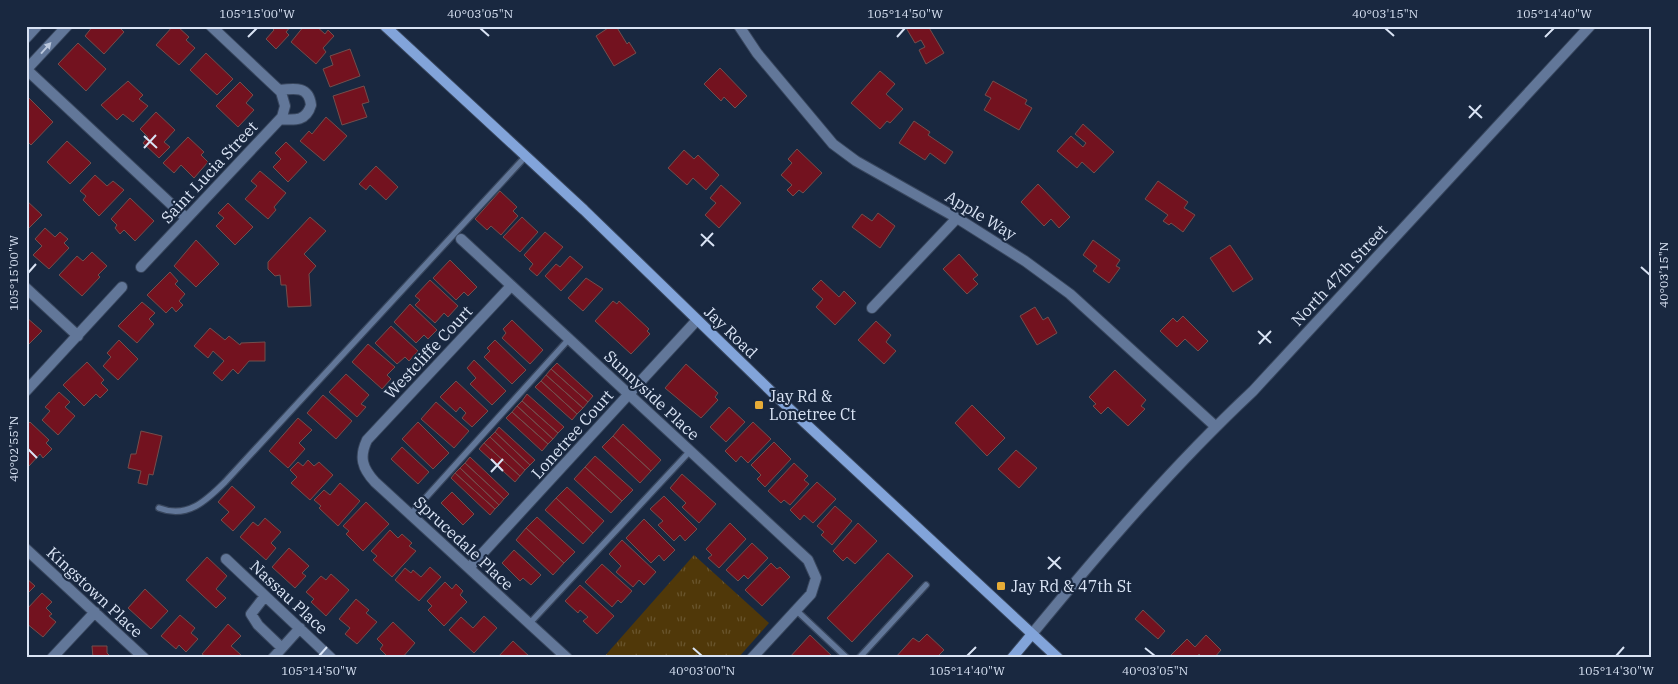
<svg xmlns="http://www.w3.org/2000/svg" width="1678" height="684" viewBox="0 0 1678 684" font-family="'IBM Plex Serif',serif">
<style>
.park{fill:url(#park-tufts)}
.building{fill:#73121f;stroke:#734e4d}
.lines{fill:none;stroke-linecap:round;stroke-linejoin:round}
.lane-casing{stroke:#38465d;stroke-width:8}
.street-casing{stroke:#38465d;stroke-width:12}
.secondary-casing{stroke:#38465d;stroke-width:12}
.lane{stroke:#627799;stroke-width:5.5}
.street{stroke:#627799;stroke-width:10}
.secondary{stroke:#82a4da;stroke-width:10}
.oneway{fill:#bbc8dd}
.ticks{fill:none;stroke:#d9e3f4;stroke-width:2}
.poi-dot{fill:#e7ac37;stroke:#192840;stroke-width:2}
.labels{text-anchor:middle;stroke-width:4.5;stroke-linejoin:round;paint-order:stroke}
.street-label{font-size:16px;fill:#d9e3f4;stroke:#192840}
.poi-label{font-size:16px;fill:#d9e3f4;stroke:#192840;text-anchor:start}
.neatline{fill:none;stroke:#d9e3f4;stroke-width:2}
.ticks-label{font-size:12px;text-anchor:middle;fill:#d9e3f4}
</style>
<defs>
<pattern id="park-tufts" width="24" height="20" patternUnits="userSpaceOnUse" patternTransform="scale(1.25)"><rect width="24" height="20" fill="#503809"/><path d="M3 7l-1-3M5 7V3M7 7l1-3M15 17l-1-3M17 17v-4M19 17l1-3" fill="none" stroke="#69552d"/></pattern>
</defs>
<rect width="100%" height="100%" fill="#192840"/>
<path class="park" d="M694,555L769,623L738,658H603Z"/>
<path class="building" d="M93,26H118L124,32L104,54L85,36Z
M173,26H177L189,37L186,40L195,48L179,65L156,45Z
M270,26H291L286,32L289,35L276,49L266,39L274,30Z
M304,26H316L325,34L328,30L334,36L323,48L326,52L316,64L291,42Z
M611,26H616L627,44L629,42L636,53L614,66L596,36Z
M905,26H928L944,53L926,64L919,50L925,47L921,40L915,43Z
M78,43L106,69L86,91L58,64Z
M350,49L360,76L330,87L323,69L333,65L330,56Z
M206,53L233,79L217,95L190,70Z
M720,68L747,96L735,108L724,97L721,101L704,84Z
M880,71L895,84L886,94L903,109L890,123L887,121L880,129L851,103Z
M128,81L143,95L139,99L148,106L133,122L123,114L117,120L101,105Z
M993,81L1027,100L1025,104L1032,108L1019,130L984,110L991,98L985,95Z
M240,82L253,95L246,103L254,110L238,127L216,106Z
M364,86L369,102L362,104L367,117L342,125L333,96Z
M28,97L53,122L31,145L26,140Z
M156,112L175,130L164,142L170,147L159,158L143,143L148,137L140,129Z
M326,117L347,136L324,161L300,141L309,131L312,134Z
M914,121L930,132L928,135L953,152L945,164L930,153L925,160L899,143Z
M1083,124L1114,152L1094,173L1082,162L1077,168L1057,151L1071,136L1083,147L1086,143L1075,134Z
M188,137L204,152L201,155L208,162L194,178L181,165L174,173L163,163Z
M67,141L91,163L70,184L47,162Z
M286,142L307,162L288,182L273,167L281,159L275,153Z
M797,149L822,173L803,193L799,190L793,196L787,190L792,185L781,175L792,163L788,159Z
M684,150L694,159L698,155L719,175L706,190L693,178L687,185L668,168Z
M376,166L398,187L386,200L370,185L366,190L359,184Z
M260,171L286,193L274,207L276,210L268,219L245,199L257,186L251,181Z
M95,175L107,186L113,181L124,190L99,216L83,200L86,196L80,191Z
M1158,181L1188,202L1184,208L1195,215L1183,232L1171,223L1169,225L1163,221L1168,215L1145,199Z
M1038,184L1070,217L1059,228L1051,219L1044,226L1021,202Z
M721,185L741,203L719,228L705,215L716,203L710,198Z
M500,191L517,207L513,211L518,216L501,235L491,226L487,230L475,219Z
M130,198L154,221L135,241L124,230L120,234L115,228L117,225L111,219Z
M26,200L42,215L26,231Z
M228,203L253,227L235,245L216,226L224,218L218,213Z
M878,213L895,226L880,248L852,227L862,214L872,221Z
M310,217L326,231L304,254L316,266L309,274L311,306L288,307L286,285H281L280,275L275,276L268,269V262Z
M522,217L538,232L520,252L503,237Z
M45,228L55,237L60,232L68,239L64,243L69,248L49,269L33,255L42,246L35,239Z
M545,232L563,247L537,276L529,269L533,264L524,255Z
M196,240L219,264L196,287L174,266Z
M1093,240L1120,260L1116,266L1120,268L1109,283L1093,271L1097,266L1083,255Z
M1230,245L1253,279L1233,292L1210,258Z
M92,252L107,266L98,275L100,277L82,296L59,275L77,256L83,261Z
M959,254L978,275L973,279L978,284L967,294L943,269Z
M570,256L583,267L561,291L545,276L556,264L560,267Z
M450,260L477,287L468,296L464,292L456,300L433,278Z
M170,272L178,281L175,284L185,294L179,301L183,305L176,312L172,307L166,313L147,295Z
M586,278L603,289L583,311L568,298Z
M430,280L458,306L448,317L444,313L435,323L415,305L420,300L415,296Z
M821,280L839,297L844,291L856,303L835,325L816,307L823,299L812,289Z
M613,301L617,304L619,301L649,329L647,331L650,334L631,354L595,321Z
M142,302L155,313L149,319L154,324L137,343L118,326Z
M410,304L437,330L428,339L424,335L416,343L394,322Z
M1035,307L1043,320L1048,317L1057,333L1037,345L1020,316Z
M1183,316L1208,341L1198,351L1185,339L1177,347L1160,331L1173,318L1177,322Z
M26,317L42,331L28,345L26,343Z
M512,320L543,350L530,364L502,338L506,333L503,329Z
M876,321L891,335L886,342L896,351L884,364L858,340Z
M391,326L418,351L409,361L405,357L397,364L375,343Z
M210,328L225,340L229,336L240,345L241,343L265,342V361H249L238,374L233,369L222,381L213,373L224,361L213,351L208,358L194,346Z
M119,340L138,359L118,380L103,366L111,357L107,353Z
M495,340L526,370L512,384L484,357L490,351L487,348Z
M368,344L395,367L387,375L391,379L382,389L352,362Z
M474,360L506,391L492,405L470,384L476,378L467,368Z
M87,362L104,380L101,383L108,390L100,398L96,394L84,406L63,385Z
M557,363L593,396L588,402L551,369Z
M686,364L718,393L715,397L718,400L701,418L665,388Z
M551,369L588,402L583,408L546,375Z
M1115,370L1146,400L1141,406L1145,409L1128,426L1108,407L1101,414L1093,406L1096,404L1089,397Z
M346,374L369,395L361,404L366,407L357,417L329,392Z
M546,375L583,408L577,414L541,381Z
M456,381L488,411L472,427L462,418L466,413L460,407L456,412L440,397Z
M541,381L577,414L572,420L535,387Z
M59,392L70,402L65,407L75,416L58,435L42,420L50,411L45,407Z
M527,394L564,427L558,433L522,401Z
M323,395L352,421L336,439L307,413Z
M522,401L558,433L553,439L517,406Z
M436,402L469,431L454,448L421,419Z
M972,405L1005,438L987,456L955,423Z
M517,406L553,439L548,444L512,412Z
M729,407L745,422L726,442L710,427Z
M512,412L548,444L542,451L506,418Z
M298,418L312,430L299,443L305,449L288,468L269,451Z
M30,422L49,440L46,443L52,449L43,458L40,454L29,466L26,464V426Z
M418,422L449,453L433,469L402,439Z
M753,422L771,439L748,463L741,456L736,462L725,451Z
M623,424L661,460L651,471L613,436Z
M499,427L535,460L530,465L495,432Z
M141,431L162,436L153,475L149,474L147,485L138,483L141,471L128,468L131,454H136Z
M495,432L530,465L525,470L490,437Z
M613,436L651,471L640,483L602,447Z
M490,437L525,470L520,476L484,443Z
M774,442L791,459L765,487L757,479L761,475L751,465Z
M484,443L520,476L515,482L479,449Z
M402,447L429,472L418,484L391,459Z
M1016,450L1037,468L1019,488L998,469Z
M595,456L633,490L622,501L585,467Z
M470,457L509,494L504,499L465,463Z
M308,460L314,466L319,462L333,475L310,500L291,483L297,477L290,470L298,462L303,466Z
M465,463L504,499L499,505L460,468Z
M794,463L808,476L804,480L809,484L790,505L784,500L781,503L768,491Z
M585,467L622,501L611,513L574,479Z
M460,468L499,505L495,509L455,473Z
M455,473L495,509L490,515L451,478Z
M682,474L716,504L699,523L682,507L686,503L670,488Z
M817,482L836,499L813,523L804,515L800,520L790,510Z
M340,483L360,501L338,526L319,508L321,506L314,500L324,490L330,495Z
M232,486L255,507L233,531L221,520L229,512L218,502Z
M567,487L604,521L593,533L556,498Z
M452,492L474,514L463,525L441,503Z
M664,496L697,529L685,541L680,535L674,541L658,525L663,521L650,509Z
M556,498L593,533L583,544L545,510Z
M366,502L389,524L363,551L346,534L349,531L343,526Z
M835,506L852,521L832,545L821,535L824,532L817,526Z
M537,517L575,552L564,563L526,528Z
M265,518L281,532L271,543L276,548L266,560L240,537L253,522L258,526Z
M644,519L675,550L664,561L659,555L651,563L626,538Z
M730,523L746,539L719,568L708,558L712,555L706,549Z
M858,523L877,541L855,564L847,557L843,561L833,551Z
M526,528L564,563L553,575L516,540Z
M390,530L398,538L402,534L412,543L409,546L416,551L392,577L373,560L377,556L371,551Z
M622,540L656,572L644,585L639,580L633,587L616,572L621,566L609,554Z
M752,543L768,558L748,579L744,575L738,581L726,570Z
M289,548L309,566L302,573L306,576L295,588L272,567Z
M514,550L541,575L531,585L523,578L520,581L502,563Z
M888,553L913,576L852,642L827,618Z
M207,557L227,576L216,589L226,598L216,608L186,580Z
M771,563L777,569L780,567L790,577L762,606L745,590Z
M602,564L632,591L621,603L618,600L612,607L585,582Z
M430,567L441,577L419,601L395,580L405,568L411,573L413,570L421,577Z
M331,574L349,590L326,616L311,602L314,599L306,592L321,576L326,580Z
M26,578L35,586L26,595Z
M445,582L452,589L456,584L463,591L460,595L467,602L444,626L428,610L432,606L427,601Z
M580,585L614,616L597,634L583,621L588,617L580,610L578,613L565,601Z
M145,589L168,611L151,629L128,608Z
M42,593L52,602L46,608L52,614L49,616L56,622L43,637L26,623V610Z
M356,599L369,610L366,613L377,622L357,644L345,634L350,628L339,619Z
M1143,610L1165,631L1158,639L1135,619Z
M180,615L195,628L191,633L198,639L186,652L179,645L176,649L161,636Z
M484,616L497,628L474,653L449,630L461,617L473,628Z
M393,622L415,643L402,658H383L386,655L380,649L383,645L377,639Z
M228,624L241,636L231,646L241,655L238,658H207L202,654Z
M927,634L944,650L936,658H895L913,638L919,642Z
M810,635L834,658H789Z
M1206,635L1221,650L1214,658H1203L1199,654L1196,658H1172L1170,656L1187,639L1195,647Z
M513,641L531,658H497Z
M92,646H107V653L112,658H93Z"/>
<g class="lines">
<defs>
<path id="lane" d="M159,508C187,519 206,501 225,482L526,156
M411,514L569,339
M797,611L847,658
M529,624L690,451
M859,658L926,585"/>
<path id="street" d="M739,26L757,53L833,144L856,161L957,218L1025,261L1070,294L1215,426
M26,38L37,26
M26,69L186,218
M26,70L67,26
M279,90C295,88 309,86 311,105C306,122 294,120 280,119
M461,239L808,560L816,578L811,594L752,658
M141,267L282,117L285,106L281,92L211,26
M511,286L367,440C359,457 362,468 375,482L567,658
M26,288L78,336
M872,308L957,218
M26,391L122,287
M26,549L144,658
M226,559L331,658
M469,568L697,320
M265,596L251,614L258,625L282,648
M1032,634C1102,549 1173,466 1253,391L1590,26
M52,658L95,612
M273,658L300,628"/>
<path id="secondary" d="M385,26L584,210L777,397L1058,658
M1012,658L1032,634"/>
</defs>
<use href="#lane" class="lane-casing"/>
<use href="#street" class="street-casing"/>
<use href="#secondary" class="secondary-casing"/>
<use href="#lane" class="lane"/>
<use href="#street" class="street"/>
<use href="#secondary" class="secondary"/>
</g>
<defs><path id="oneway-solid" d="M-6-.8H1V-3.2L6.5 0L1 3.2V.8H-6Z" transform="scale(1.25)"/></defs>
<use class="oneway" href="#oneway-solid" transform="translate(46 48) rotate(-48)"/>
<path class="ticks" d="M480,28L489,36M1385,28L1394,36M248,37L257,28M897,37L905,28M1545,37L1554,28M1469,106L1482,118M1469,118L1481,105M144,136L157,148M144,148L156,135M701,234L714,246M701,246L713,233M1641,267L1650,275M28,273L36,264M1258,331L1271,343M1259,344L1271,331M28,449L37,458M491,459L503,471M491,472L503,459M1048,557L1061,569M1048,569L1060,557M693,648L702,656M1145,648L1155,656M319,656L327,647M967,656L976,647M1616,656L1624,647"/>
<g class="poi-dot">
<rect x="754" y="400" width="10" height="10" rx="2.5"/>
<rect x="996" y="581" width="10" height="10" rx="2.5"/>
</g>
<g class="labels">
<g class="street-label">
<text transform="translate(209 172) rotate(-47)" y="6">Saint Lucia Street</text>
<text transform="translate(981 215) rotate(31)" y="6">Apple Way</text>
<text transform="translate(1339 275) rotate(-47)" y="6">North 47th Street</text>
<text transform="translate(731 332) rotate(44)" y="6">Jay Road</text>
<text transform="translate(428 352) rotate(-47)" y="6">Westcliffe Court</text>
<text transform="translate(652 395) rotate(43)" y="6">Sunnyside Place</text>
<text transform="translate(572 434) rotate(-48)" y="6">Lonetree Court</text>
<text transform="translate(464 543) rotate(43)" y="6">Sprucedale Place</text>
<text transform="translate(95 592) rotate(43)" y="6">Kingstown Place</text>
<text transform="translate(289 597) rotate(43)" y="6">Nassau Place</text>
</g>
<g class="poi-label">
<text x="769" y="402">Jay Rd &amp;<tspan x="769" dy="18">Lonetree Ct</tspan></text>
<text x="1011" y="592">Jay Rd &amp; 47th St</text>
</g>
</g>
<rect width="1678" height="684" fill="none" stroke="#192840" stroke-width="55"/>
<rect x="28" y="28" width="1622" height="628" class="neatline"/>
<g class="ticks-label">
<text x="257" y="18">105°15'00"W</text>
<text x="480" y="18">40°03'05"N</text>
<text x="905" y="18">105°14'50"W</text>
<text x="1385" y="18">40°03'15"N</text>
<text x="1554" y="18">105°14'40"W</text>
<text transform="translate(14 273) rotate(-90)" y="4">105°15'00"W</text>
<text transform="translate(1664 275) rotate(-90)" y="4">40°03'15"N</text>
<text transform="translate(14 449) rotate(-90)" y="4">40°02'55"N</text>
<text x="319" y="675">105°14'50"W</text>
<text x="702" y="675">40°03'00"N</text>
<text x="967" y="675">105°14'40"W</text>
<text x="1155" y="675">40°03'05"N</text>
<text x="1616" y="675">105°14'30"W</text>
</g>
</svg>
